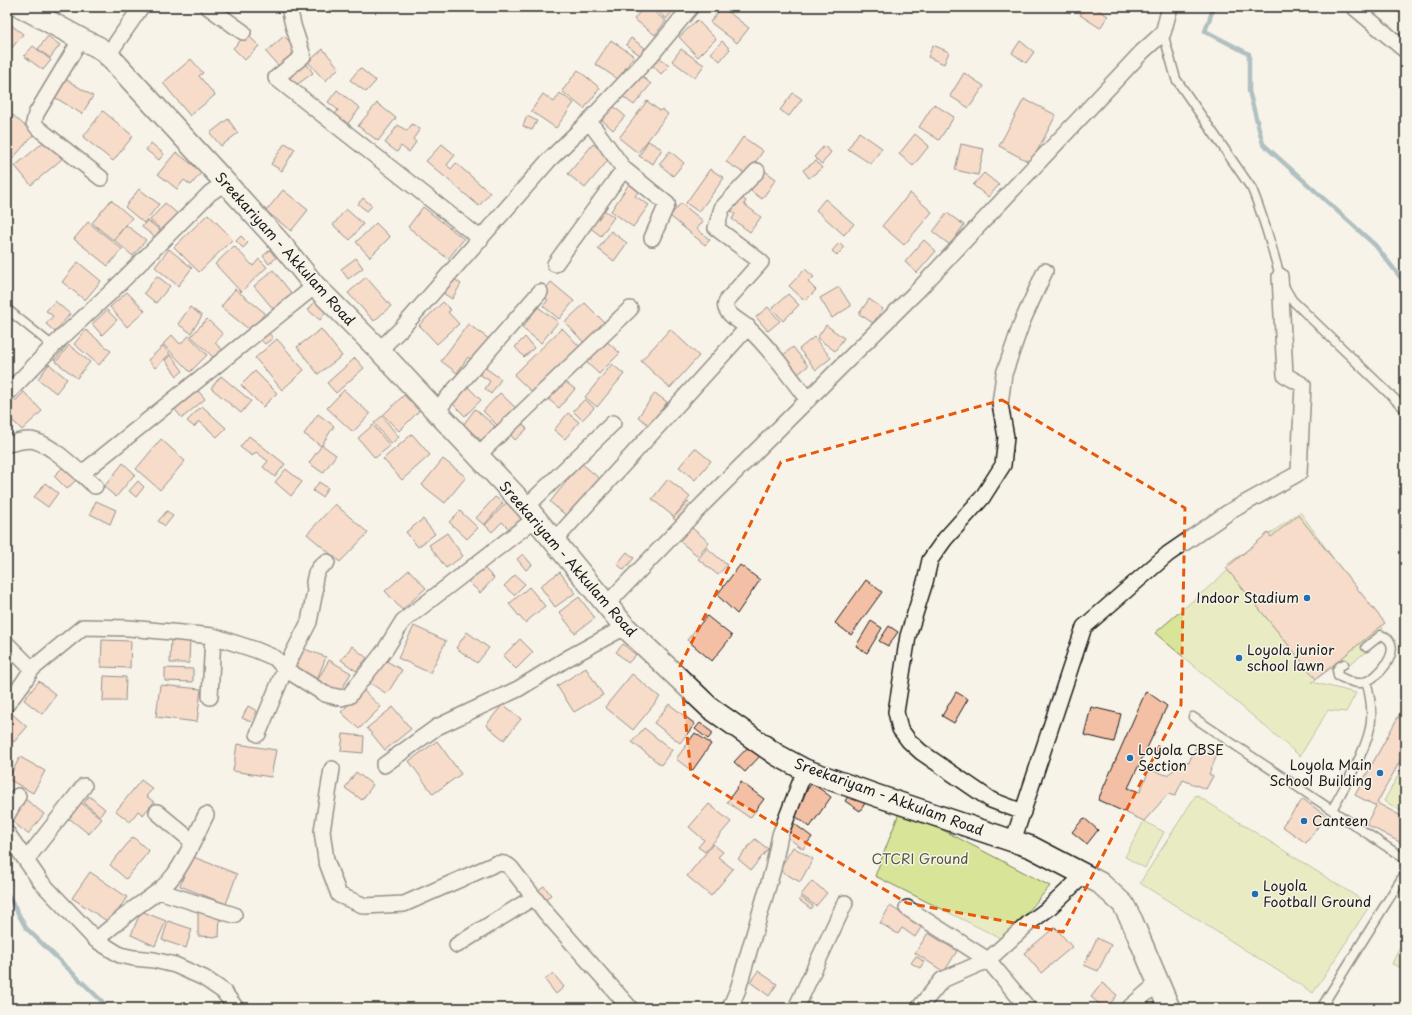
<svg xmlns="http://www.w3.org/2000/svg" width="1412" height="1015" viewBox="0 0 1412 1015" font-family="'Playpen Sans',sans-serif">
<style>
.green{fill:#d8e598;stroke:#7a805a}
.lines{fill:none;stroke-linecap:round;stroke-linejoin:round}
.stream{stroke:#5a8494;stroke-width:4.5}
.building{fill:#f4c0a5;stroke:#1c1c1c}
.lane-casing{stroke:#1c1c1c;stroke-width:11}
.street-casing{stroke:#1c1c1c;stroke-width:18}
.secondary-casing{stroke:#1c1c1c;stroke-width:24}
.lane{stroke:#f7f3e8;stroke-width:8}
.street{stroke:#f7f3e8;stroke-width:15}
.secondary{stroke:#f7f3e8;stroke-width:21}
.marked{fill:none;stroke:#e8590c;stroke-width:3;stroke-dasharray:8 5;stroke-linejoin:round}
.poi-dot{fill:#1f6fb2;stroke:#f7f3e8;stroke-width:1.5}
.labels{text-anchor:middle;stroke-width:3;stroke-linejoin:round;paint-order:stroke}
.street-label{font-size:14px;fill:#1c1c1c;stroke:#f7f3e8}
.poi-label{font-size:14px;fill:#1c1c1c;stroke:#f7f3e8;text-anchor:start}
.park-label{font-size:14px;fill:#545841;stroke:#f7f3e8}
</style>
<rect width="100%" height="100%" fill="#f7f3e8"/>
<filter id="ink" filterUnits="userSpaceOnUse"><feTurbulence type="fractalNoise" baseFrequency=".025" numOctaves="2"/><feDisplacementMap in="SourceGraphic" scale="8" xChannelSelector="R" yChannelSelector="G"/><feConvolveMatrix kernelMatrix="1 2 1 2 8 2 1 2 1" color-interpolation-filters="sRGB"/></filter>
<g filter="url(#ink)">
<path class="green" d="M1300,512L1383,628L1364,644L1367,651L1346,667L1341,661L1312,682L1356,693L1346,712L1328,710L1300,756L1155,633L1231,568L1228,564Z
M1405,763V813L1384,801Z
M1196,795L1370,905L1313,993L1140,883Z
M901,808L1050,886L1004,940L875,876Z
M1144,821L1164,832L1145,868L1125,857Z
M1405,936V969L1392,964Z"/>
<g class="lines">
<path class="stream" d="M1214,7L1205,31L1249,54V91L1263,144L1375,245L1405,283
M7,893L26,928L109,1008"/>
</g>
<path class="building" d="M644,7H648L666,21L655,35L634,19Z
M653,7H673L675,9L666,19Z
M722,7L749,28L737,43L710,22Z
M1085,7H1094L1108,16L1100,28L1080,15Z
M697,20L716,39L698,57L679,37Z
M7,22L23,34L7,54Z
M247,34L259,46L245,60L233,48Z
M48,36L60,45L50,58L38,49Z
M284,36L300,52L281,69L266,52Z
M631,38L645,48L640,55L626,45Z
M611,40L634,56L618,79L595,64Z
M722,41L730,49L720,61L711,53Z
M1020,41L1034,52L1026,63L1012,53Z
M933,45L949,52L944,64L928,57Z
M33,46L51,60L43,70L24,56Z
M323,49L339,68L325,81L308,62Z
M681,49L704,65L695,78L672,61Z
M658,56L669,66L661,74L651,64Z
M191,59L203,73L199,76L215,95L190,116L163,83Z
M304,60L313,73L295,86L286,72Z
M360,68L376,81L366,92L350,80Z
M578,70L600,88L584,109L562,91Z
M964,73L984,86L969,108L950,96Z
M639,74L651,84L634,105L622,96Z
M62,77L93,96L82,114L51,95Z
M337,90L360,108L346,126L334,116L338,110L328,102Z
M560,93L574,103L556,128L531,111L543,94L554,102Z
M793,93L802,99L789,116L780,110Z
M1024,99L1056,115L1031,163L999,146Z
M647,101L660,111L662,109L668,114L638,153L619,138Z
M377,103L396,118L378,141L358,126Z
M934,104L954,117L939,140L919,127Z
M612,105L625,116L613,130L601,119Z
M103,111L133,136L113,161L83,137Z
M13,115L34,134L8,164L7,122Z
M527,116L537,121L532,130L523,126Z
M228,119L238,133L221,146L210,133Z
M412,124L420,129L413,139L416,142L409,152L401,146L397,152L385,143L398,125L407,131Z
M859,132L882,148L871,164L848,149Z
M915,134L929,146L913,166L899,154Z
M743,137L763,151L747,175L726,162Z
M46,140L62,159L31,185L15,166Z
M648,141L662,149L653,164L639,156Z
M151,143L164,154L159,160L146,150Z
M285,143L295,149L282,171L271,164Z
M442,144L455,155L447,165L451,169L456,163L490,193L479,206L426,161Z
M593,144L610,158L585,188L568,174Z
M961,144L984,149L978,175L955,170Z
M824,146L831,152L822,164L814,157Z
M670,151L684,163L673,176L659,164Z
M176,152L202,172L191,185L184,180L177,189L158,174Z
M816,161L822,168L809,178L803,170Z
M710,169L724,178L699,212L686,203Z
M762,169L776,179L762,199L748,189Z
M984,173L999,185L988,197L973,185Z
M629,184L639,191L635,196L649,205L633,227L611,211Z
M139,189L159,204L144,223L125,207Z
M283,190L308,210L291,231L266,211Z
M910,193L932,212L904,245L882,226Z
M740,196L746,201L744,204L761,217L750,232L732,219L735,214L730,210Z
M363,198L372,206L367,211L358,204Z
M825,199L854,224L844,235L816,210Z
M111,200L132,218L113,240L92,223Z
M165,203L179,215L164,232L150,220Z
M681,203L703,221L697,229L710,240L705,245L670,216Z
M598,206L614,217L601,236L585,224Z
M423,207L464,239L448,259L408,227Z
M346,209L363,224L350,240L333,225Z
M947,213L964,225L950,245L933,232Z
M208,214L233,239L199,272L174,247Z
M147,220L160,230L155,237L142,227Z
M88,222L122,249L108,266L74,239Z
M376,223L390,237L370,257L356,242Z
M126,225L146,240L133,256L114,240Z
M611,231L627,243L614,261L598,249Z
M241,236L248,243L243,248L236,241Z
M169,239L173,243L166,250L162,246Z
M924,240L936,251L917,273L905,262Z
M839,243L844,248L837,255L832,251Z
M234,246L253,266L259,259L267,267L241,292L215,264Z
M169,249L192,268L178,286L155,267Z
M270,250L276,258L269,264L263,256Z
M356,258L363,268L348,279L341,269Z
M78,262L101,281L85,300L62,282Z
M805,269L814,277L808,282L816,290L805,301L789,286Z
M273,270L293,295L275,311L254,286Z
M157,276L170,286L156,303L144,293Z
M366,277L391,306L374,321L348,293Z
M453,278L461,284L452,299L443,293Z
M551,282L574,301L559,319L543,306L548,300L541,294Z
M839,287L851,306L832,318L820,298Z
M235,289L265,313L251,331L221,307Z
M127,292L145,311L127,327L110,307Z
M788,294L799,305L783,321L772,308Z
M317,299L328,309L320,320L308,310Z
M869,299L883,309L873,323L859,314Z
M55,301L70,314L55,332L46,324L53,316L46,311Z
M443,302L451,310L448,312L459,324L437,344L419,325Z
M585,303L607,325L586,345L565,322Z
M190,307L202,316L191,333L178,324Z
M538,307L558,322L541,343L522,328Z
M768,307L780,321L768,331L756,317Z
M107,310L117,320L102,335L92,324Z
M207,319L223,334L215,343L225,352L217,361L191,336Z
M468,324L489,339L473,361L468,357L457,373L441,361Z
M826,325L844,338L835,351L817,338Z
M562,328L581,348L534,394L514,375Z
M321,329L342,356L318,374L297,347Z
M670,329L699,356L670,388L641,361Z
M86,330L111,351L99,365L74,344Z
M268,332L273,338L265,344L260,339Z
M172,335L180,344L189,336L207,355L190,372L163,344Z
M525,337L534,348L524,357L515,347Z
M814,337L831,358L816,370L799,349Z
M64,338L69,342L55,360L50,356Z
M277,339L304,370L282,390L255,358Z
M604,339L620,353L599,374L584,360Z
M69,345L90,362L77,378L56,362Z
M163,346L170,354L155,368L148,360Z
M793,347L808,366L798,374L783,355Z
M171,355L183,371L177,376L165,360Z
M355,358L364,368L336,393L327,383Z
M49,364L67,379L56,393L38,379Z
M612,364L624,374L597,407L585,397Z
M484,367L501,379L491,394L485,389L490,381L479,374Z
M255,371L277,393L263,407L241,385Z
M221,376L251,401L241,413L211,388Z
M563,380L575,389L559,408L547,398Z
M466,385L481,400L465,416L450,401Z
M195,387L205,399L182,418L172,406Z
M344,390L370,414L353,432L327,408Z
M24,392L42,411L22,430L7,415V409Z
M500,393L516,408L499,427L483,411Z
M655,393L667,402L650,426L638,417Z
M404,395L419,411L399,431L383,415Z
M585,399L594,408L582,420L573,411Z
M202,406L226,428L217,437L199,421L194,427L187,421Z
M475,409L495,426L482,441L463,425Z
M568,413L579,422L565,439L554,430Z
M318,414L334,426L321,446L304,434Z
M382,416L399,437L391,444L374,423Z
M519,419L527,429L515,440L506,430Z
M373,425L390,446L375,458L358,438Z
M412,434L430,455L402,480L383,459Z
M249,436L285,464L275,477L263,467L268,461L256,452L252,456L240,447Z
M161,439L185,461L160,490L136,469Z
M322,445L336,455L323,473L309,463Z
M695,448L711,461L695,480L679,467Z
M443,459L466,477L445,503L422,485Z
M123,463L135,474L116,497L104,487Z
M581,463L600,479L568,517L550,502Z
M63,467L76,480L67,489L54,476Z
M286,469L302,482L291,496L275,482Z
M668,479L690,497L674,517L652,499Z
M138,481L144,487L136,497L129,491Z
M319,482L328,488L322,497L313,491Z
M45,483L58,493L48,507L34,497Z
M495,497L503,503L484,525L476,518Z
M509,500L526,517L512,532L502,522L492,532L485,525Z
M96,501L116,510L110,524L90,514Z
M688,502L694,508L679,524L673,518Z
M335,504L368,533L340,562L307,534Z
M167,511L173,516L165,526L158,521Z
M460,511L478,528L467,539L449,522Z
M1298,515L1385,623L1316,679L1226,568L1268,533L1271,537Z
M423,519L435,534L418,547L406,532Z
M686,523L709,542L698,556L674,537Z
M447,533L463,556L446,568L429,545Z
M707,548L727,565L718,575L698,559Z
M627,552L634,558L624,570L617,564Z
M523,554L532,565L526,570L517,559Z
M481,565L494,578L480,593L467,580Z
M740,565L760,580L737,614L717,595Z
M409,570L426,588L402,610L385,591Z
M560,572L575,593L555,607L540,586Z
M515,575L525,584L514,595L504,586Z
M866,580L882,592L851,635L835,623Z
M529,587L545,606L525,623L509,604Z
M579,597L595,618L575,633L559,612Z
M707,616L732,636L712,661L687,640Z
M871,621L882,628L867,653L856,646Z
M414,626L446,641L430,673L398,658Z
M889,626L898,632L888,646L879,641Z
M467,632L489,648L477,663L456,648Z
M171,637H190L189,663H170Z
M520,639L533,652L516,669L503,656Z
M102,640L131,641L130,668L101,667Z
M623,644L636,655L628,663L616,652Z
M352,646L367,658L356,671L341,660Z
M299,647L326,657L317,680L290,669Z
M329,660L351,673L339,694L317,681Z
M385,660L402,670L387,694L370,683Z
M165,668L193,669V682L165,681Z
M586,668L603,695L574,712L557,686Z
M632,674L660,697L633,730L605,707Z
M104,676L126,677L125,701H103Z
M39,681L56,695L42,714L24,700Z
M160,685L201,689L197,722L156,717Z
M363,690L381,707L359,729L341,712Z
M1146,691L1167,706L1128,788L1140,792L1149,770L1167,775L1186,761L1189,762L1196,747L1217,755L1209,774L1213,776L1206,789L1183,780L1175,796L1168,794L1144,821L1098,800Z
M956,692L968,699L954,723L942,716Z
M503,704L521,719L504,740L486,725Z
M669,704L695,724L680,743L654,723Z
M248,706L257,711L251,722L242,718Z
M393,707L411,729L385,750L367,728Z
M1091,707L1121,714L1114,742L1084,735Z
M1403,708L1405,709V752L1377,803L1405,818V845L1366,824L1376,806L1355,795Z
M10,712L27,727L14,742L7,736V716Z
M700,723L713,733L708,739L695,729Z
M644,728L672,750L661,765L632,742Z
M695,733L711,744L692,771L676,759Z
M343,734L364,736L363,753L341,751Z
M437,741L461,774L433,794L409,761Z
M237,744L276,750L271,777L233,771Z
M749,746L760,756L745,772L734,762Z
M20,757L45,771L33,793L8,779Z
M356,772L373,785L362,800L345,788Z
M141,780L153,789L146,796L154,802L143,815L138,811L130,822L116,811Z
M741,782L764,799L750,818L727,802Z
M812,783L831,797L810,827L791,813Z
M852,790L867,800L860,811L845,801Z
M89,796L105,809L100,816L84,803Z
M24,798L44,814L28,834L8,818Z
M1303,799L1326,816L1306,843L1282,826Z
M79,801L102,819L89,834L66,816Z
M709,804L731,822L705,852L698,847L704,840L689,827Z
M1084,818L1098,830L1087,844L1072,832Z
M792,822L812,837L803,849L783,834Z
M133,837L149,851L126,879L110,865Z
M755,839L768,849L751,870L738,859Z
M713,844L723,852L718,857L733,869L711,896L687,876Z
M793,847L813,859L800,882L779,870Z
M191,856L237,874L226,904L180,886Z
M90,872L127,897L110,923L72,898Z
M812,881L827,893L816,906L801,895Z
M544,886L551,895L541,902L534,893Z
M801,897L813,906L811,909L799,900Z
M890,906L922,926L915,937L902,928L898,934L880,923Z
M141,911L166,921L155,946L131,935Z
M198,911H220L219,937L198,936Z
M168,921L192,929L186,948L162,940Z
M1055,927L1072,947L1041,973L1024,953Z
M928,933L957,951L944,972L915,953Z
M1097,938L1111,945L1098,971L1084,965Z
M916,956L924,962L920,968L911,963Z
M758,971L777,984L769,996L750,982Z
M553,973L564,987L556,994L545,980Z
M1102,983L1117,995L1107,1008H1104L1091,997Z
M740,1002L748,1008H736Z"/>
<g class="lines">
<defs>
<path id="lane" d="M1163,33L1176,79L1252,189C1260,208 1266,228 1272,248C1277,266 1281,283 1292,300L1405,409
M7,309L53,346
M1344,664L1340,666L1337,670L1338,676C1345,679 1353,684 1361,683C1380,680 1407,644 1381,635L1366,647
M1193,717L1405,859
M1332,810C1344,787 1370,745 1371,720C1372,707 1370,694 1366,681
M1321,1008L1405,873"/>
<path id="street" d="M208,7L243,32
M289,7L293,25L303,56L276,78L481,239
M1354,7L1405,50
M81,39L36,114L34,123L38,128L101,178
M108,55L141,7
M589,121L624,169L667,204L652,238
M757,171L722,208L716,228L761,262L728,299C726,303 724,306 727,310C731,318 742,322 748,328C771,349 789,376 808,400
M555,264L624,169
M379,350L401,329L549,160L589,121L652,54L691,7
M7,394L56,343L111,292L210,193L226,182
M436,411L540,292
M7,444C16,443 26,438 35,441C54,446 80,473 95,486
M477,456L630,309
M81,474L315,286
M526,507L613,423
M554,541L748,327
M607,604L704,503L920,288L1142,52L1163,33L1170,7
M7,644L32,669
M210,697L213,636
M7,704L23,683L32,669L83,627L129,628L213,636L256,650L275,658L285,669L325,694L341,698L349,696L352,692L385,650L403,621L535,519
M258,734L285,669L309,622L315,591L314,582L316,573L320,567L327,562
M384,765L437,727L518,689L568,658L625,627
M332,769L322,831L326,860L339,895L365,906L404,904L495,864C502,863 506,863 511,868L546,913L630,1008
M157,812L193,842
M1023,812L991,800L921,752L909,741L900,729L896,712L908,636L925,582L930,560L945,539L982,498L1003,465L1006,437L1000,404L1004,374L1022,322L1045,271
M7,815L18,796
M7,833L41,882L96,940L120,955L134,958L154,960L175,965L204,978L223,991L236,1008
M1013,841L1084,627L1168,554L1229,512L1299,473L1303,385L1285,375L1280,276
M26,860L84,786
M159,891L234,915
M907,908L988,960L1028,1008
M96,940C108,930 120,920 132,910C147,899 163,890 174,875C188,856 196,835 206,815
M457,945L534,897
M730,1008L738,989L773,869L780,835L805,770
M796,1008L845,903
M919,1008L942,980L988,960L1029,923L1049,908L1084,875
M1129,1008L1158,983"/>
<path id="secondary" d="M22,7L81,39L98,47L108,55L224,181L281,244L315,286L379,350L526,507L625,627L710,708L777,755L805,770L878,796L1031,847L1100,883L1123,904L1132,921L1169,1008"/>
</defs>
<use href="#lane" class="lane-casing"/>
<use href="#street" class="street-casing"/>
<use href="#secondary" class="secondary-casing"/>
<use href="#lane" class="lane"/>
<use href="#street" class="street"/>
<use href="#secondary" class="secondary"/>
</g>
</g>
<path d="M0 0H1412V1015H0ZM1002,400L1185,508L1181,705L1063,932L907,903L691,774L680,666L781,462Z" fill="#f7f3e8" fill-opacity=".55" fill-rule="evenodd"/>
<path class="marked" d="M1002,400L1185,508L1181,705L1063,932L907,903L691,774L680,666L781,462Z"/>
<g class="poi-dot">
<circle cx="1307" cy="598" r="4"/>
<circle cx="1239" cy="658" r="4"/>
<circle cx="1130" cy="758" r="4"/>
<circle cx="1380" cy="773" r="4"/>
<circle cx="1304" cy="821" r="4"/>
<circle cx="1255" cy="894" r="4"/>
</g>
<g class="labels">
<g class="street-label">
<text transform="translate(285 249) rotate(48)" y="5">Sreekariyam - Akkulam Road</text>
<text transform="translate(568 559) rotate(49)" y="5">Sreekariyam - Akkulam Road</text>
<text transform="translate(889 797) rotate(20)" y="5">Sreekariyam - Akkulam Road</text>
</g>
<g class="poi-label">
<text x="1299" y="603" text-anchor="end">Indoor Stadium</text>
<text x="1247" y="655">Loyola junior<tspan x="1247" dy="16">school lawn</tspan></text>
<text x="1138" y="755">Loyola CBSE<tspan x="1138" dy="16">Section</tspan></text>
<text x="1372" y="770" text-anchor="end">Loyola Main<tspan x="1372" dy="16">School Building</tspan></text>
<text x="1312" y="826">Canteen</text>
<text x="1263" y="891">Loyola<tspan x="1263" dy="16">Football Ground</tspan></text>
</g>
<g class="park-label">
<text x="920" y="864">CTCRI Ground</text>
</g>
</g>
<rect width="1412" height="1015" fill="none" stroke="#f7f3e8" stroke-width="24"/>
<rect x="12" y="12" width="1388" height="991" fill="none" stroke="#1c1c1c" stroke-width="1.5" filter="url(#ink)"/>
</svg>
